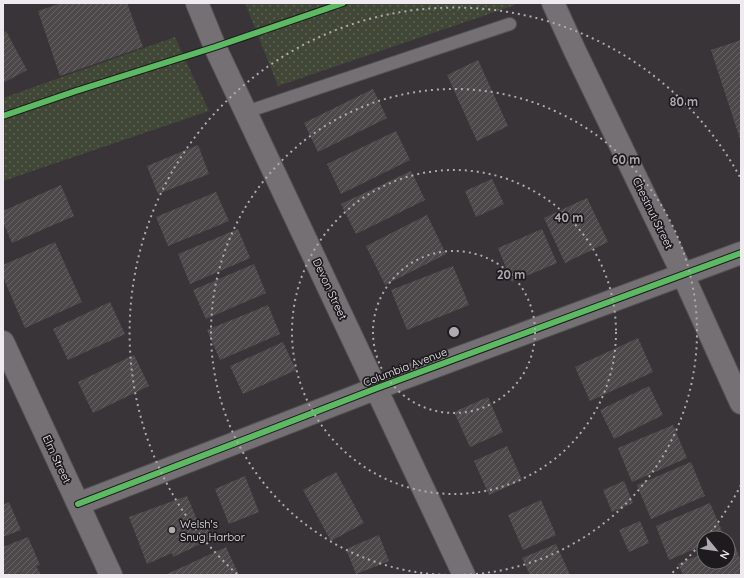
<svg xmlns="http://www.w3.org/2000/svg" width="744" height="578" viewBox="0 0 744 578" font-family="Quicksand,sans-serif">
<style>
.grass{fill:url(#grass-dots)}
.building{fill:url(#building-hatch)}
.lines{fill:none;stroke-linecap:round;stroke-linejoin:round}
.lane-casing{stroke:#555255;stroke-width:14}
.street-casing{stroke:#555255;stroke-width:24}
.lane{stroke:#747074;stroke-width:12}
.street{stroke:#747074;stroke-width:22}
.cycleway-casing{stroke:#1e1b1f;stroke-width:8}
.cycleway{stroke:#5cba63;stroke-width:6}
.ring{fill:none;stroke:#aeaaaf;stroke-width:2;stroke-dasharray:2 4}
.poi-dot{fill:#aeaaaf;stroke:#1e1b1f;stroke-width:1.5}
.labels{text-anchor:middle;stroke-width:3.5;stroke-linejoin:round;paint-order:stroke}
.street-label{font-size:11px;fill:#eeeaef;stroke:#1e1b1f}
.poi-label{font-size:11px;fill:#eeeaef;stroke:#1e1b1f;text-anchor:start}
.centre{fill:#aeaaaf;stroke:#1e1b1f;stroke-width:2}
.ring-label{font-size:12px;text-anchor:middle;font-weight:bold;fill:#aeaaaf;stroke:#1e1b1f;stroke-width:3.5;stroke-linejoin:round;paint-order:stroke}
</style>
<defs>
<pattern id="grass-dots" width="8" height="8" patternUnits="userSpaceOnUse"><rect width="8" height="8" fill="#414737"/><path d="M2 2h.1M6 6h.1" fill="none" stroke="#5d6254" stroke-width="1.8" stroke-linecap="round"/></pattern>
<pattern id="building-hatch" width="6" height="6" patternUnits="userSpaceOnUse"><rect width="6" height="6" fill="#4d494b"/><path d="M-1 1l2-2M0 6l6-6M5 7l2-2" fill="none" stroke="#676365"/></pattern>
</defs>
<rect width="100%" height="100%" fill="#383438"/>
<path class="grass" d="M245,3H514L515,5L278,86Z
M175,37L209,111L3,181V98Z"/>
<path class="building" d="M61,3H127L143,47L60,76L38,11Z
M6,31L27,70L3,83V33Z
M741,40V142L711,50Z
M478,60L508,126L477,141L447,75Z
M373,89L387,118L318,152L304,123Z
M396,131L410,160L341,194L327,164Z
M198,145L209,174L158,194L147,166Z
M411,171L425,200L356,234L341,204Z
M492,179L504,204L476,217L465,191Z
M61,185L74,216L12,243L3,222V211Z
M216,192L229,221L168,246L156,217Z
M587,198L608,242L565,263L544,218Z
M427,215L446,254L385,285L366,246Z
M238,229L250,258L190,284L178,254Z
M542,229L557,263L512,282L498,248Z
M55,242L82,302L25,328L3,277V265Z
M254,264L266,293L206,319L193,290Z
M453,266L469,305L407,330L391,290Z
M110,302L125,334L68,360L53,329Z
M268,305L280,334L220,360L207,330Z
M638,338L653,372L590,401L575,367Z
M283,342L296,370L243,394L230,366Z
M134,355L149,386L93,413L78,382Z
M649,386L663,415L614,439L600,410Z
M488,397L503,432L470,447L454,412Z
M673,425L687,458L632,482L618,448Z
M507,446L522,480L489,495L474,461Z
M691,462L705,496L651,519L637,485Z
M336,472L364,523L331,541L303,490Z
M245,476L259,512L229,524L215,489Z
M624,481L633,503L612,512L603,490Z
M187,496L198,522L204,520L213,538L173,557L172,553L147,564L129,517Z
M541,500L556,535L523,550L508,515Z
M9,502L21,530L3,537V505Z
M710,503L724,536L720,538H704V545L669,560L656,526Z
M640,521L649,543L629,552L619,530Z
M379,535L389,561L356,574L346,549Z
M28,537L40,565L36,566L41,575H18L24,571L15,575H3V547Z
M733,541L741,561V575H683L678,564L704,553V562H728V542Z
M556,544L570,575H530L522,558Z
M226,547L239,575H165Z"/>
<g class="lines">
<defs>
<path id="lane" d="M246,112L510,24"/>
<path id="street" d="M197,3L215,47L464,575
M553,3L575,51L683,275L741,403
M3,342L111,575
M78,504L377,388L741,253"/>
</defs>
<use href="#lane" class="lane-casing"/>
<use href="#street" class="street-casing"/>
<use href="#lane" class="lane"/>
<use href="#street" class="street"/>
<defs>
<path id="cycleway" d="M3,116L76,91L215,47L343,3
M78,504L377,388L741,253"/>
</defs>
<use href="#cycleway" class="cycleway-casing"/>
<use href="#cycleway" class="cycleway"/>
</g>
<g class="ring">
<circle cx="454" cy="332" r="81"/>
<circle cx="454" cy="332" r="162"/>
<path d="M452 575A243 243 0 1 1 456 575"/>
<path d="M741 485A325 325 0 0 1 707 537M703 541A325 325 0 0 1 671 574M237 574A325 325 0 1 1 741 179"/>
</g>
<circle class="poi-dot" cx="172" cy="530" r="4"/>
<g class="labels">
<g class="street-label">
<text transform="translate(653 213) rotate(64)" y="4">Chestnut Street</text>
<text transform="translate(330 289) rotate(65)" y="4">Devon Street</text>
<text transform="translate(405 367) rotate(-21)" y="4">Columbia Avenue</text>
<text transform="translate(57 459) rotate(65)" y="4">Elm Street</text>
</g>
<g class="poi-label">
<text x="180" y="528">Welsh's<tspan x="180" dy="13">Snug Harbor</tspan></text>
</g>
</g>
<circle cx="454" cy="332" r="6" class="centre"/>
<g class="ring-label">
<text x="684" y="106">80 m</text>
<text x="626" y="164">60 m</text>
<text x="569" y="222">40 m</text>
<text x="511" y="279">20 m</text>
</g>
<rect width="744" height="578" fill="none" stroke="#eeeaef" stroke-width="8"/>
<g transform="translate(716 550) rotate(119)"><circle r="19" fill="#1e1b1f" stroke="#716e72"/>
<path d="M0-3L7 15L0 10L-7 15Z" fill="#aeaaaf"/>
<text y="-6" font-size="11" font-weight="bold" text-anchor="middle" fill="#eeeaef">N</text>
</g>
</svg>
